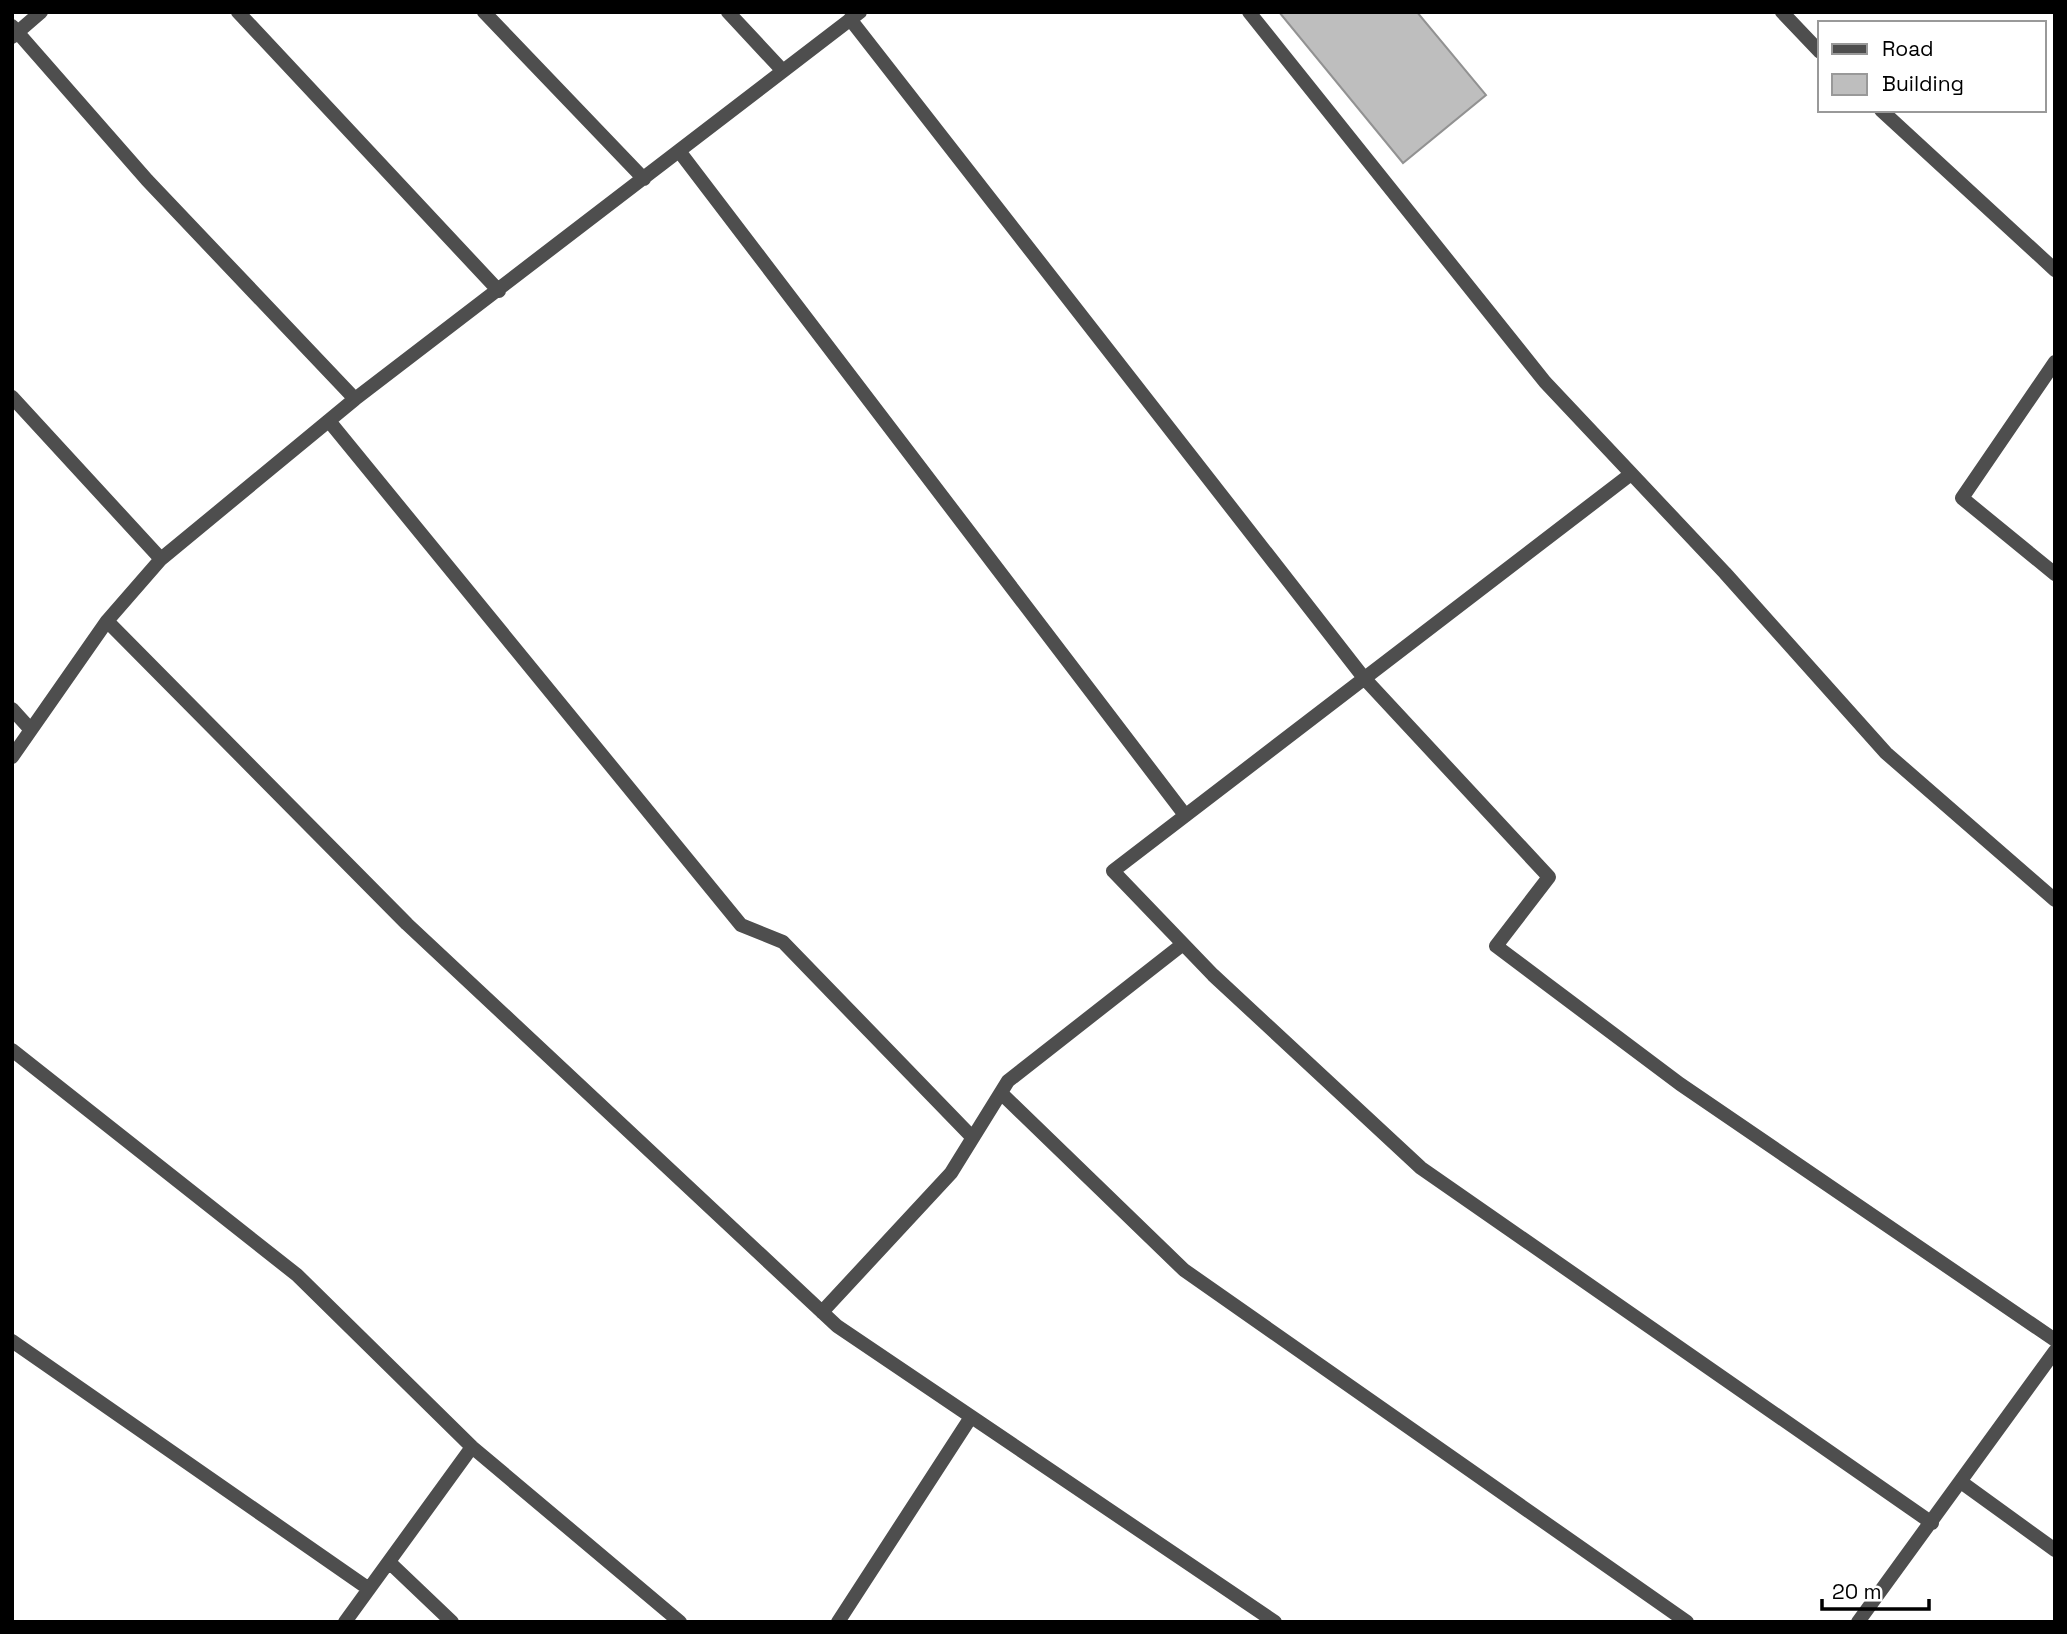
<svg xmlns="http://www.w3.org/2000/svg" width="2067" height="1634" viewBox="0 0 2067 1634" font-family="'Space Grotesk',sans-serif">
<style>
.building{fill:#bebebe;stroke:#929292;stroke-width:2}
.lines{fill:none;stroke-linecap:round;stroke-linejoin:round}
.street{stroke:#4e4e4e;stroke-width:14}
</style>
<rect width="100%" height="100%" fill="#fff"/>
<path class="building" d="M1279,12H1417L1486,95L1403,163Z"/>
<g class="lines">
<path class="street" d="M238,12L499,291
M484,12L644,179
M728,12L783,71
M1249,12L1545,382L1725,573L1886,753L2055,900
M1782,12L1820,52
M850,19L1364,678L1549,877L1496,946L1680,1084L2055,1340
M12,26L147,180L355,399
M12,37L41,12
M1881,110L2055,270
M679,151L1185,815
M2055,362L1962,498L2055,574
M12,397L161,559
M329,421L741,925L783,942L972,1137
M1631,474L1113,871L1213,975L1421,1168L1932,1523
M107,621L407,924L837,1326L1275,1622
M12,709L31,730
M12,757L107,621L161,559L355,399L860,12
M12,1050L297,1275L472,1447L680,1622
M1001,1093L1184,1270L1687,1622
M822,1312L951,1173L1008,1081L1183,944
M12,1341L369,1589
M1961,1482L2055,1550
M389,1562L452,1622
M345,1622L472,1447
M838,1622L971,1417
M1858,1622L2055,1351"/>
</g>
<rect width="2067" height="1634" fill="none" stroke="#000000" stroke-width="28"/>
<rect x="1818" y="21" width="228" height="91" fill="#ffffff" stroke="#999999" stroke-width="2"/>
<rect x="1832" y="44" width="35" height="10" fill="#4e4e4e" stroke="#999999" stroke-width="2"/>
<text x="1882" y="56" font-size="21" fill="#000000">Road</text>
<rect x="1832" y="74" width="35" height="21" fill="#bebebe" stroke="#999999" stroke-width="2"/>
<text x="1882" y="91" font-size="21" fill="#000000">Building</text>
<path d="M1822 1599v10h107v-10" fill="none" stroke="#000000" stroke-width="3.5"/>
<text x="1832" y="1599" font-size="21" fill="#000000" stroke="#ffffff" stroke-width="5" paint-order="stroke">20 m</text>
</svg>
